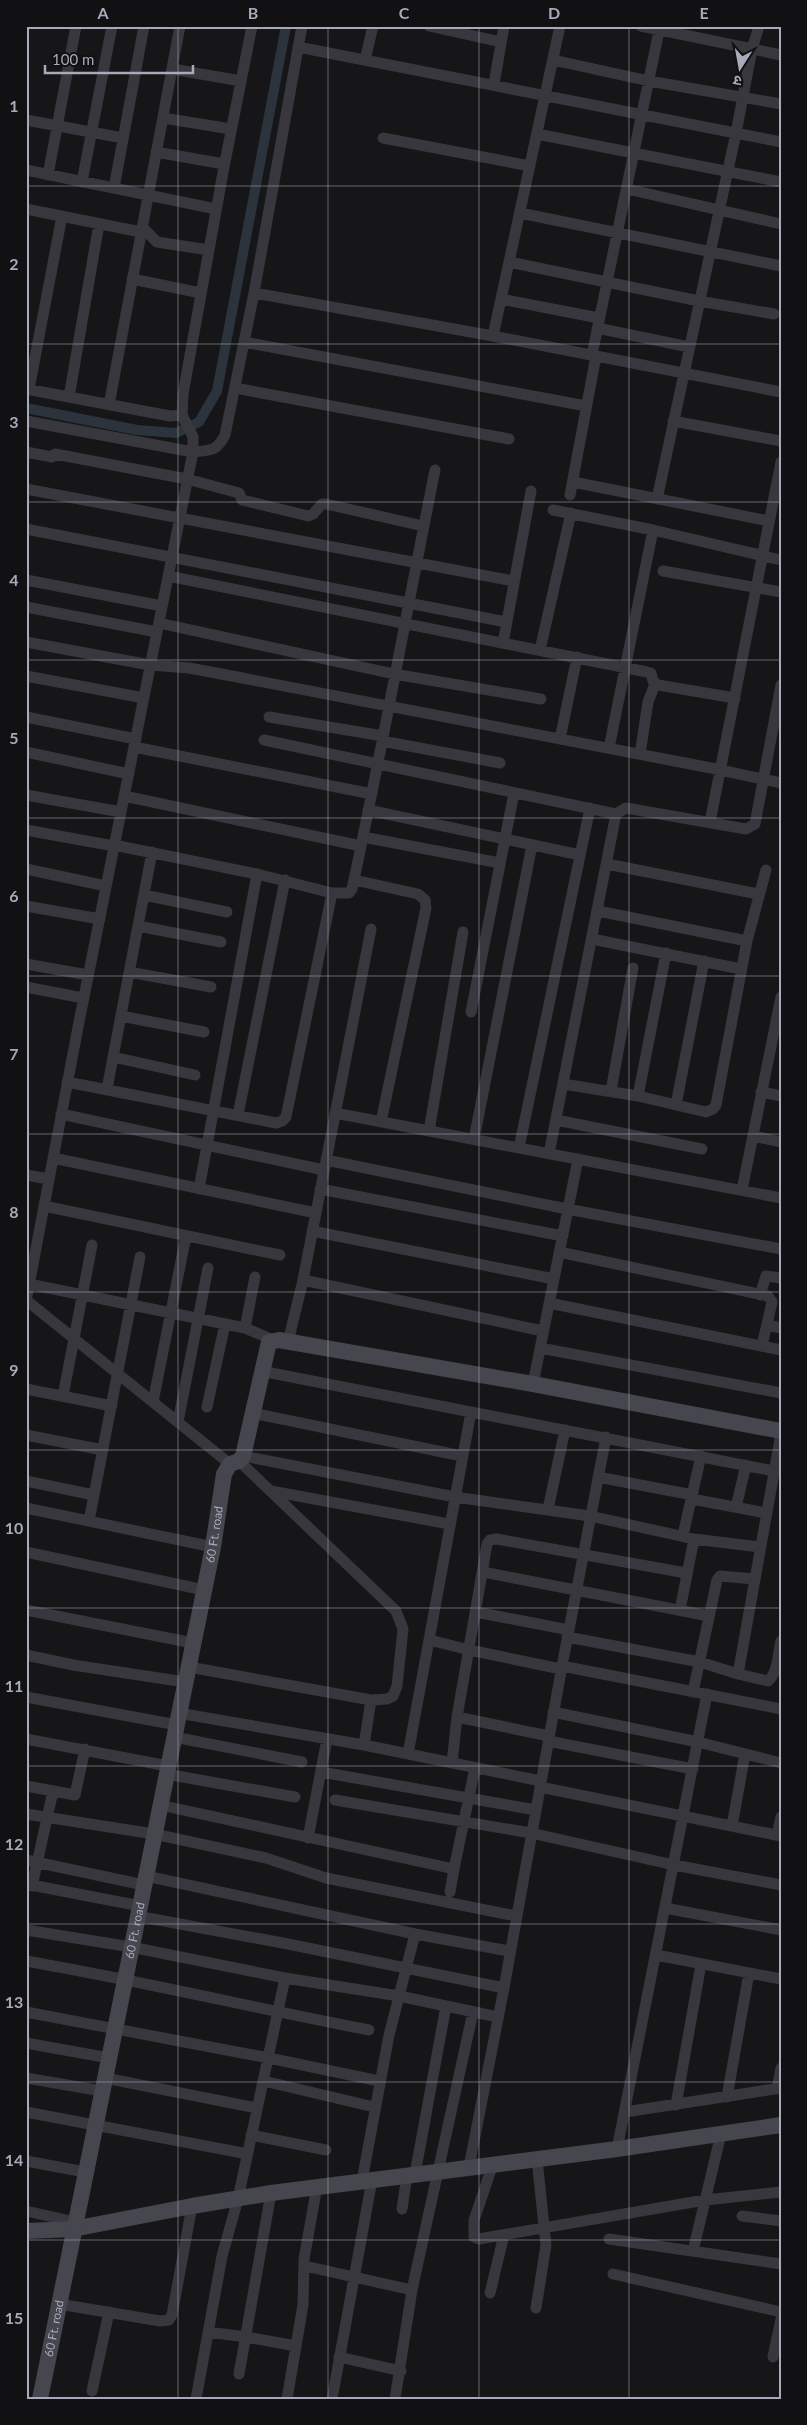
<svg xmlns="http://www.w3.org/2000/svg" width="807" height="2425" viewBox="0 0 807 2425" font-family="Lato,'Noto Sans Devanagari',sans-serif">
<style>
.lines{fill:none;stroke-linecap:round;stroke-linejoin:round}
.canal{stroke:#2b343d;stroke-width:10}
.street{stroke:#37373d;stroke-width:11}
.secondary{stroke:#45464e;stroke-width:16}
.grid{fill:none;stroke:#a7abb9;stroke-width:1;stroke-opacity:0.55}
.labels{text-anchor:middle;stroke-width:5;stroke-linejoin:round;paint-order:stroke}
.street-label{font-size:12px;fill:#a7abb9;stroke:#111113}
.neatline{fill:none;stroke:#a7abb9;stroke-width:2}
.grid-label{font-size:16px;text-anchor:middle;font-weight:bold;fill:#a7abb9}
</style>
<rect width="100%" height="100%" fill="#161618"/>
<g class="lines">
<path class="canal" d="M26,408L137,430L176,433L199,422L217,391L286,26"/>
<path class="street" d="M429,26L501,42
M641,26L781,55
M298,47L781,142
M365,60L373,26
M553,60L649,81L781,104
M172,69L241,81
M494,84L504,26
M163,118L231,129
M26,120L123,138
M537,134L781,182
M383,138L530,166
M156,152L224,164
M26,170L216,209
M48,175L76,26
M82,182L112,26
M114,188L144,26
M627,189L781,224
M26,209L141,232
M520,213L781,266
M142,227L157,242L209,250
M509,262L699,301L774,314
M132,279L201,293
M254,293L493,336L781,392
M501,299L599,318
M597,328L689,347
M493,336L560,26
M244,342L586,406
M592,355L660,26
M235,388L509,439
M26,389L170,416L182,415
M29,389L62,216
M69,397L99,224
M109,405L180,26
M26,421L193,452C211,450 216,452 225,435L254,293L302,26
M673,421L781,441
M26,452L52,457L55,454L187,479L239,493L242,500L308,516L313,514L322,504H326L423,526
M573,482L769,521
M26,489L513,581
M570,495L596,356
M657,499L736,133L752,49L759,26
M553,510L653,530L781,560
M26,529L506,622
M663,571L781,592
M168,576L647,672L651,673L653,681L658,685L735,698
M26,580L162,606
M26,607L157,632
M159,623L394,674L541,699
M26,642L150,665L189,668L232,676L711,768L781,783
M503,643L531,491
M540,650L571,513
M26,676L144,698
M26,717L136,739
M269,717L383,736
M560,739L577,657
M264,740L616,814
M382,741L500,763
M134,747L372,794
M609,748L653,530
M26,752L129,774
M640,754L648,702L655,684
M26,795L121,812
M124,796L361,846
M368,810L580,855
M710,822L781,462
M26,830L114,846
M363,837L500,863
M114,845L257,874L332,893H349L352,889C382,750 407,609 435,470
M607,864L758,894
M26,869L106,886
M354,880L418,894L425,900L426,908L381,1122
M144,895L227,912
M26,906L100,919
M598,911L747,941
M138,926L221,942
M592,939L741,969
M26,964L88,975
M129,972L211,987
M26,987L83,998
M471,1012L514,793
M121,1016L204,1032
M113,1057L195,1075
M67,1082L276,1123L282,1121L286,1117L332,893
M563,1084L638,1096L706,1112L713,1109L716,1105L747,941L766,870
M107,1089L152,852
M611,1091L633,968
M761,1092L781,1096
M638,1096L666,953
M676,1105L704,961
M335,1113L781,1198
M61,1114L324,1170
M238,1115L285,880
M556,1120L702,1149
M429,1131L463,932
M753,1136L781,1142
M474,1139L532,845
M519,1148L590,808
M549,1154L616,814L626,808L746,829L755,824L781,685
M53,1158L316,1213
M326,1160L567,1209L781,1249
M26,1175L49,1179
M199,1189L257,874
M320,1189L563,1236
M742,1190L781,997
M44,1206L280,1255
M312,1231L554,1279
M559,1252L768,1296L772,1302L762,1346
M303,1280L543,1331
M29,1284L245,1328L273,1340
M760,1295L766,1276L781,1278
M26,1300L230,1464
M26,1301L79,1022L193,452V437L182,415L183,394L224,167L252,26
M549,1303L781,1350
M767,1325L781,1328
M245,1328L255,1277
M288,1342L303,1280L371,929
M540,1348L781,1393
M261,1371L774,1471
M533,1384L578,1159
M26,1389L112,1406
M63,1396L92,1245
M153,1402L186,1236
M207,1407L225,1324
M252,1413L462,1456
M178,1422L208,1268
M26,1435L103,1450
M243,1456L455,1497L590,1516L694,1539L760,1547
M598,1477L693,1495
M26,1481L94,1495
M271,1491L449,1524
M692,1499L766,1513
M736,1507L746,1465
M26,1508L213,1547
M548,1509L565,1430
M89,1521L140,1257
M683,1535L701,1456
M26,1552L204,1590
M483,1572L709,1616
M26,1610L193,1643
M680,1610L694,1539
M476,1612L569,1630
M567,1637L700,1662L738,1674L768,1681C778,1673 778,1653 781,1641
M430,1640L469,1650L561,1669
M26,1655L73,1665L185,1682
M562,1666L606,1437
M189,1667L371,1700L387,1699L393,1696L397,1686L403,1629L396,1611L239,1461
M738,1674L781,1434
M693,1692L717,1580L720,1576L754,1579
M26,1697L177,1725
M553,1712L698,1742L781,1763
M178,1713L364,1745L541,1781
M457,1717L549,1736
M174,1737L302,1762
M26,1739L168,1766
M548,1741L693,1769
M364,1745L371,1700
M408,1754L471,1412
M452,1763L457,1717L487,1544L490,1540L497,1539L686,1573
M321,1772L536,1810
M166,1774L295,1797
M26,1786L75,1795L85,1749
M540,1787L781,1836
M335,1800L531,1833L674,1865L781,1885
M160,1805L454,1869L475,1768
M26,1814L154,1834L266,1858L326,1878L516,1916
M732,1826L745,1754
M777,1835L781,1817
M308,1838L327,1739
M26,1860L144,1885
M146,1876L415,1934L509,1951
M26,1884L140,1906
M32,1886L53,1791
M450,1892L454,1869
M665,1908L781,1930
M137,1916L288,1944L504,1988
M26,1930L131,1947L285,1978L399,1996L498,2017
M656,1955L781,1979
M26,1961C141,1981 254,2008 369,2030
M26,2012L269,2058L379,2081
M26,2043L109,2058
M26,2078L102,2091
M105,2078L257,2108
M264,2081L374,2107
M777,2089L781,2068
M727,2097L749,1973
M676,2105L701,1964
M26,2112L248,2154
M625,2112L781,2088
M251,2135L326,2150
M617,2149L707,1694
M26,2161L85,2172
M493,2164L474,2220V2237L479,2239L705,2200L781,2192
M469,2167L504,1988L562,1666L781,1709
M415,2174L446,2006
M362,2181L389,2035L415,1934
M402,2209L407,2175
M26,2211L75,2222
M742,2216L781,2221
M609,2239L781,2264
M693,2251L721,2134
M305,2266L412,2290
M613,2274L781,2312
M490,2293L504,2235
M59,2304L160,2321L169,2320L172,2315L192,2206
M536,2308L546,2245L537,2159
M208,2332L246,2337L296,2346
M339,2357L401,2371
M773,2357L781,2319
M239,2374L271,2193
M92,2391L109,2312
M196,2399L222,2256L238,2199L285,1978
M287,2399L303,2305L304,2259L317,2186
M332,2399L372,2180
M395,2399L412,2290L473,2012"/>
<g class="secondary">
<path d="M26,2231L73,2229L192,2206L271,2193L617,2149L781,2125"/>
<path id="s1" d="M40,2399L213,1547L224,1474L230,1464L239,1461L243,1456L269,1342L279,1340L533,1384L781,1431"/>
</g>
</g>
<path class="grid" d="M178,26V2399M328,26V2399M479,26V2399M629,26V2399M26,186H781M26,344H781M26,502H781M26,660H781M26,818H781M26,976H781M26,1134H781M26,1292H781M26,1450H781M26,1608H781M26,1766H781M26,1924H781M26,2082H781M26,2240H781"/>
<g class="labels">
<g class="street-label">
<text dy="4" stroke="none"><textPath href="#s1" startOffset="882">60 Ft. road</textPath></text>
<text dy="4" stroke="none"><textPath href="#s1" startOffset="478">60 Ft. road</textPath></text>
<text dy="4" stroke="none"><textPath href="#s1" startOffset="72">60 Ft. road</textPath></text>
</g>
</g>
<rect width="807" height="2425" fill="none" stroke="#111113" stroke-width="55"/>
<g transform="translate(740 68) rotate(191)" stroke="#111113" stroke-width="4" paint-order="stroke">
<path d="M0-4L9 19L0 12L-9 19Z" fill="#a7abb9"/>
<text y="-8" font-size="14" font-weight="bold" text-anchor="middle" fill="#a7abb9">उ</text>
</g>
<path d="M45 65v8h148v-8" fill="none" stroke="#a7abb9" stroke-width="2.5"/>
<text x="52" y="65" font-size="15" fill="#a7abb9" stroke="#111113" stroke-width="4" paint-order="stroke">100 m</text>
<rect x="28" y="28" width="752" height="2370" class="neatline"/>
<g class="grid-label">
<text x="103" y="19">A</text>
<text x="253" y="19">B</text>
<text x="404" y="19">C</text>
<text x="554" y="19">D</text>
<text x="704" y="19">E</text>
<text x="14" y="112">1</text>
<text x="14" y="270">2</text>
<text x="14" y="428">3</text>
<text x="14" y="586">4</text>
<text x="14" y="744">5</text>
<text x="14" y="902">6</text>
<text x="14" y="1060">7</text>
<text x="14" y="1218">8</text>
<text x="14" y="1376">9</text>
<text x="14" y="1534">10</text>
<text x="14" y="1692">11</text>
<text x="14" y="1850">12</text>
<text x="14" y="2008">13</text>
<text x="14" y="2166">14</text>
<text x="14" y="2324">15</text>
</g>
</svg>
